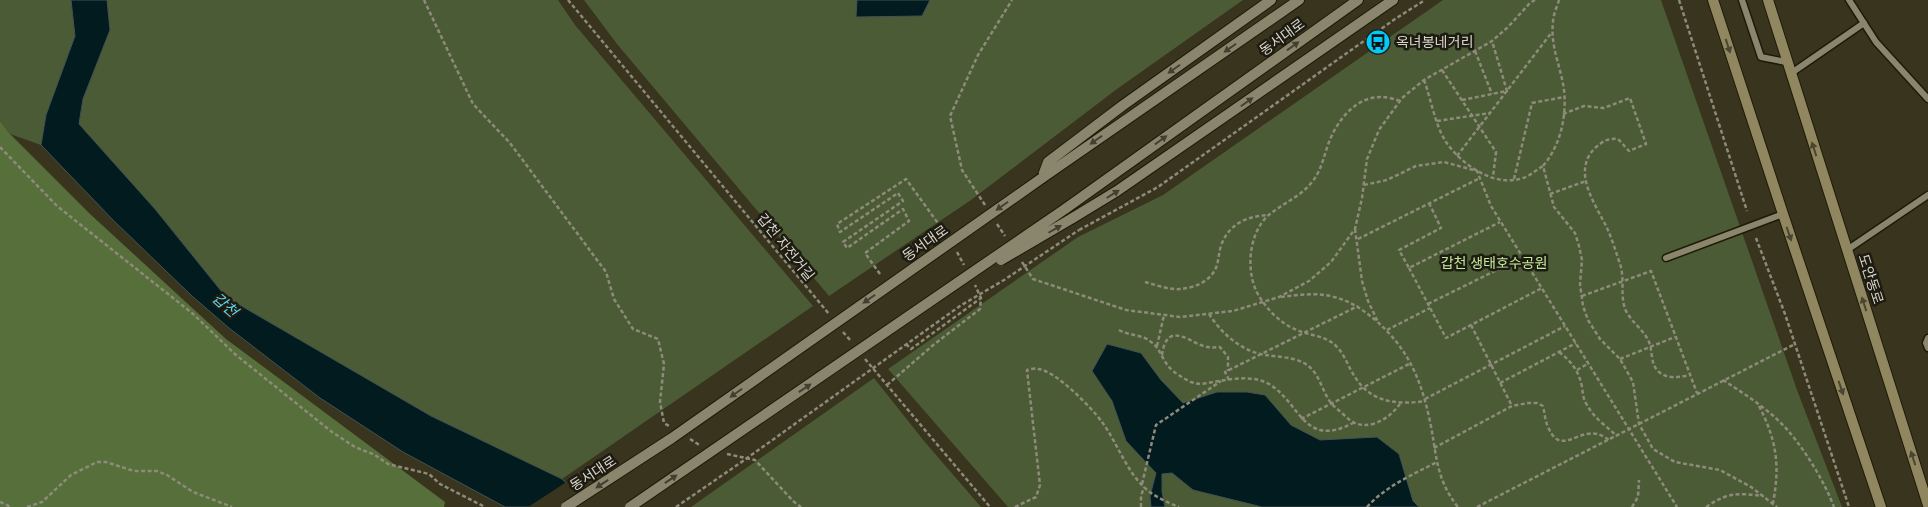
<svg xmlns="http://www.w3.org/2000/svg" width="1928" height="507" viewBox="0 0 1928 507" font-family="Helvetica,'Noto Sans KR',sans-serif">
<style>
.green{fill:#4a5b36}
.forest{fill:#576f3a}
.water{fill:#021b1f;stroke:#425352}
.pier{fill:#38341e}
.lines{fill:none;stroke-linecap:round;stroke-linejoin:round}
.service-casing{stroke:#1f1b07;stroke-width:9}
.tertiary-casing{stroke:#1f1b07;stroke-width:12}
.secondary-casing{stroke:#1f1b07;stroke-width:12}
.path{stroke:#8e8b7a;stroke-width:2.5;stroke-dasharray:4 2.5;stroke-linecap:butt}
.service{stroke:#8a866e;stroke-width:6}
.tertiary{stroke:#8a866e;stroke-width:10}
.secondary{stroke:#908760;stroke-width:10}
.tertiary-bridge-casing{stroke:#1f1b07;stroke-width:12;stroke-linecap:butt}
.path-bridge{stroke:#8e8b7a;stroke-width:2.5;stroke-dasharray:4 2.5;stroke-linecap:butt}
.tertiary-bridge{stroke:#8a866e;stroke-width:10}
.oneway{fill:#434032}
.oneway2{fill:#4b4631}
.labels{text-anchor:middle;stroke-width:5;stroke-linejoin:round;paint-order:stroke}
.street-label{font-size:14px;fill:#d8d6c9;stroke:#1d1b12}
.poi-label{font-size:14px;fill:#d8d6c9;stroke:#1d1b12;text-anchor:start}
.park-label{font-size:14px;fill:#c4ea99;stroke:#1d1b12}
.water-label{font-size:15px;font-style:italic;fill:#5ad6ec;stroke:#1d1b12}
</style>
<rect width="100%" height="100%" fill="#38341e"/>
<path class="green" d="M0,0H71L75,36L46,115L41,145L10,134L0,121Z
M107,0H558L575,25L813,306L562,479L431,416L226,297L155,209L79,124L83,99L110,30Z
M584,0H1243L1117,89L971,200L829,296L617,44Z
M1443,0H1661L1797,390L1842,507H1008L888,369L1078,237L1163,195Z
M874,378L924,441L981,507H691Z"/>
<path class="forest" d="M0,121L10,134L89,213L226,339L445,502L444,507H0Z"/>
<path class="water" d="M71,0H107L110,30L83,99L79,124L155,209L226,297L431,416L562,479L590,507H505L403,452L320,398L229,328L192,296L113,220L41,145L46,115L75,36Z
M857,0H930L922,16L856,17Z
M1107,344L1141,353L1161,380L1183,403L1217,392H1247L1265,395L1291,425L1320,440L1377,437L1399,454L1413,501L1419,507H1262L1193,490L1172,473L1162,474V492L1165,507H1151L1150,496L1156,473L1126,441L1112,401L1092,371Z"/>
<path class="pier" d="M568,481L593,507H528Z"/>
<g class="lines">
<defs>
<path id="service" d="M1742,0L1761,57L1786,62
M1849,0L1876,42L1928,99
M1790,74L1864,23
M1847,250L1928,195
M1666,258L1783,214
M1928,338L1926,343L1928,348"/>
<path id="tertiary" d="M1042,178L1299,0
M1042,178L1048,162L1122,106L1271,0
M1065,209L1358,0
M1071,219L1117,191L1393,0"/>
<path id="secondary" d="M1713,0L1783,214L1881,507
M1768,0L1928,505"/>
</defs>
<use href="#service" class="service-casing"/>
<use href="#tertiary" class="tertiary-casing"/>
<use href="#secondary" class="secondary-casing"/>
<path class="path" d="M424,0L473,104L510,143L606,272L614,299L633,329L658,339L664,364L660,402L664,423L669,426
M568,0L829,314
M1559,0C1557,7 1553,15 1553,22C1550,46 1561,67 1564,90C1567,117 1560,146 1543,166L1554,207L1575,233L1579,246L1582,260L1580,284L1583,306L1588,320L1600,339L1620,359L1633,382L1639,424L1653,449L1675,462L1720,470L1751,487L1777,507
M1679,0L1747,211
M1475,51L1492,94
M1442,70L1496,152L1493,177
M1424,80C1431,99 1435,125 1446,142C1461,164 1494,188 1523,178C1530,176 1536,170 1543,166
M1462,100L1507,91L1492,41
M1400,101C1394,99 1387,97 1382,97C1353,96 1333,126 1326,151C1322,163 1320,172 1312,182C1301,196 1284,203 1270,214C1250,230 1246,265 1255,288C1262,305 1280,324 1297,330C1310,336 1324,335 1335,345C1345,354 1348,367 1355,377C1371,403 1398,405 1425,401
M1563,114L1584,106L1604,108L1630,98L1646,144L1629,151L1618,139C1608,138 1603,141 1595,148C1571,172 1596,205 1607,228C1612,239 1616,252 1620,264C1625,279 1620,294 1625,309C1631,322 1644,330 1649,342C1653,352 1650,363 1658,371C1667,380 1679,377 1690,375
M1437,121L1490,113
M0,147L57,206L192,313L236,355L332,432L355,447L375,455L388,464L429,474L440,484L485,507
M1457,156L1552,32
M1514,179L1532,103L1564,97
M1364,185L1387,180L1416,166L1444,162L1477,171L1491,206L1677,507
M1550,194L1586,181
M1429,203L1441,228L1399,250L1409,268L1500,222
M985,205L962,170L950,116L978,55L1012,0
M997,224L1005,236
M1355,229L1362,281L1368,301L1378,322
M1079,230L1158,187L1395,19L1425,0
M1756,238L1785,314L1849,507
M1358,239L1480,178
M957,252L964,265
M1022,262L1033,279L1126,310L1180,317L1233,311L1279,297L1309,281L1331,262L1355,229L1362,198L1367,159L1379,130L1402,98L1424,80L1492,41L1508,27L1530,3L1535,0
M1409,268L1446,338L1542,288
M880,274L865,253L909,221L903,209L847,248L843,242L903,201L898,193L840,232L837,224L906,179L945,233
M1145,282C1156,285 1169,290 1180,289C1195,288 1212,281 1217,265C1219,258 1219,250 1222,243C1231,222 1249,216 1269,215
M1582,296L1651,271L1697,393
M1281,297C1298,295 1317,292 1334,297C1350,301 1362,309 1374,319C1406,346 1420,376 1429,417C1437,451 1434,477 1458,507
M1428,304L1523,257
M1209,314C1221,333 1242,352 1266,355C1278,357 1293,357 1304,363C1320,372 1321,390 1331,403C1334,407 1339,410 1343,414C1352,423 1359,427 1373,424C1385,420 1392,414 1400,404
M1471,325L1512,406
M1119,330C1129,336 1142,334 1151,342C1160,348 1162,359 1169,367C1173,372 1184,379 1191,382C1201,386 1210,382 1220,381C1236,378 1255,376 1269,384C1301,403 1303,449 1353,423
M1387,330L1430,308
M843,332L851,341
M906,344L911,349L981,298
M1157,346L1164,315
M1559,352C1571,361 1579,371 1582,387C1583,394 1583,399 1587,405C1593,417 1607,427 1617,436
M1162,355C1167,317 1193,346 1208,347C1212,348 1216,347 1220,347L1228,357V371
M865,359L990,507
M1620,359L1675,337
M1577,370L1589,363
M1229,380L1225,372L1358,306
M1723,380C1746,395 1773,412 1790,433C1807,453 1825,483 1834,507
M1500,383L1576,343
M887,385L932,346L980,309L981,298L975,285
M1425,399L1565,326
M1759,406C1777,441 1780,466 1773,503
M1301,419L1411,363
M690,439L701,446
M1434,448L1512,406L1528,403H1537L1543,406C1545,414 1545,422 1549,429C1559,451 1573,436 1587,434C1596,432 1602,435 1609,440
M727,454L755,460L793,501L801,507
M1142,484L1156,425L1221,381
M0,502L11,507
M27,507L42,502L71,475L97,462H106L134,471H157L167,475L193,492L232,507
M1015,507L1036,497L1040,485L1027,370C1030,369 1035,368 1038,369C1055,370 1092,408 1102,422C1116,441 1124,465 1140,483C1149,494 1166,502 1179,507
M1141,507V496L1144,487
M1367,507C1386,486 1412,475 1437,462
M1477,507L1795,344
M1632,507L1638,497L1639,480
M1706,507C1728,492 1738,493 1764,496"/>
<use href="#service" class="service"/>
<use href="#tertiary" class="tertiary"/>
<use href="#secondary" class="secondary"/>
<defs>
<path id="tertiary-bridge" d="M1001,260L1071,219
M566,507L672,438L1042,178
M630,507L1065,209"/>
</defs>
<use href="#tertiary-bridge" class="tertiary-bridge-casing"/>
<path class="path-bridge" d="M676,507L743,461L960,306L1004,280L1079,230"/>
<use href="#tertiary-bridge" class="tertiary-bridge"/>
</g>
<defs><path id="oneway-solid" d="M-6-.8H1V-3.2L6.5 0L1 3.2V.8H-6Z" transform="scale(1.25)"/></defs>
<g class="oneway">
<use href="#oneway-solid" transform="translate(1293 46) rotate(-36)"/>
<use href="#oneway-solid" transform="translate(1230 48) rotate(145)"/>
<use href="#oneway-solid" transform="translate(1174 69) rotate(145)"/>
<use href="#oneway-solid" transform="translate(1247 102) rotate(-35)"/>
<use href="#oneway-solid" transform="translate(1096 140) rotate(145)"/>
<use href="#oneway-solid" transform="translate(1161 140) rotate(-36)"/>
<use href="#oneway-solid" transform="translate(1113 194) rotate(-32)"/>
<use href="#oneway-solid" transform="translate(1002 206) rotate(145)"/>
<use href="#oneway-solid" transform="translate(1055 229) rotate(-30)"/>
<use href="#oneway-solid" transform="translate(869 299) rotate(145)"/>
<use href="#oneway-solid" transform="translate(805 388) rotate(-34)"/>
<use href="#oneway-solid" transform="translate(736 393) rotate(145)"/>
<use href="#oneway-solid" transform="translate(671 479) rotate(-34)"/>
<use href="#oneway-solid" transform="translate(602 484) rotate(147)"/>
</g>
<g class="oneway2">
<use href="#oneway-solid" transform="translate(1728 46) rotate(72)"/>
<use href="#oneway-solid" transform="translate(1814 149) rotate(-108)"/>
<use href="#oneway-solid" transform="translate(1789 234) rotate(71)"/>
<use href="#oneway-solid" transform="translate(1864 304) rotate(-108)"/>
<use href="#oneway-solid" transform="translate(1841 388) rotate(71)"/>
<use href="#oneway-solid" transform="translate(1913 458) rotate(-108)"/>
</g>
<defs>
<symbol id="bus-disc" viewBox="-11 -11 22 22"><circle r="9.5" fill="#00cbf9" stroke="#1d1b12"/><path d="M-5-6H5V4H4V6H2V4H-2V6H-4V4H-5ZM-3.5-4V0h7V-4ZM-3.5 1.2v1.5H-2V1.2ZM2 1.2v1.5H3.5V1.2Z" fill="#111"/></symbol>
</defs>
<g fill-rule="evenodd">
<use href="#bus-disc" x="1364" y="28" width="28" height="28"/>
</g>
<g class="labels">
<g class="street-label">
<text transform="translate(1282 37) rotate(-36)" y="5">동서대로</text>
<text transform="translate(925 243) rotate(-35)" y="5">동서대로</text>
<text transform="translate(786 247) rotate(51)" y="5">갑천 자전거길</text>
<text transform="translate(1871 279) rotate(72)" y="5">도안동로</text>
<text transform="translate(593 473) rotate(-33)" y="5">동서대로</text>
</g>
<g class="poi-label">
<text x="1396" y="47">옥녀봉네거리</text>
</g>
<g class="park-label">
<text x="1494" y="268">갑천 생태호수공원</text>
</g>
<g class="water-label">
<text transform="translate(225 305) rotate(41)" y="5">갑천</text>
</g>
</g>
</svg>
